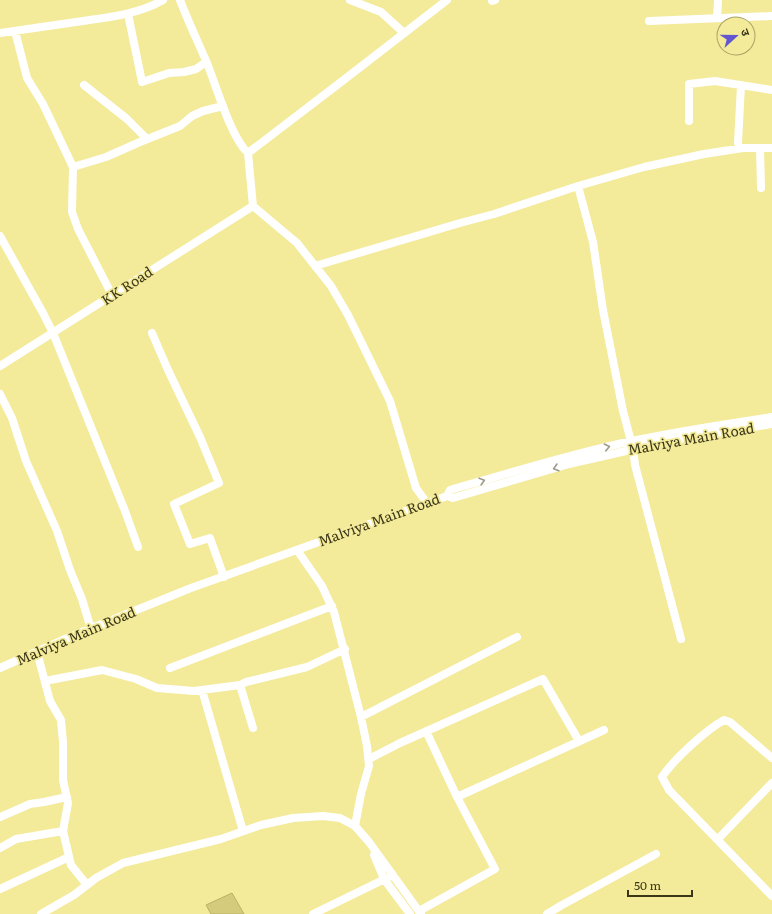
<svg xmlns="http://www.w3.org/2000/svg" width="772" height="914" viewBox="0 0 772 914" font-family="Literata,'Noto Sans Devanagari',serif">
<style>
.building{fill:#d4cc7c;stroke:#bab162}
.lines{fill:none;stroke-linecap:round;stroke-linejoin:round}
.minor{stroke:#fff;stroke-width:8}
.oneway{stroke:#9d9b8a}
.labels{text-anchor:middle;stroke-width:3.5;stroke-linejoin:round;paint-order:stroke}
.street-label{font-size:14px;fill:#3b3716;stroke:#f3ea9a}
</style>
<rect width="100%" height="100%" fill="#f3ea9a"/>
<path class="building" d="M232,893L244,914H211L206,905Z"/>
<g class="lines">
<path class="minor" d="M180,0C188,21 198,42 207,63C216,85 231,138 248,153L253,206L297,243L331,286L348,315L390,401L416,488L427,503
M350,0L381,12L404,33
M492,1L495,0
M128,14L142,82L169,73L184,72L196,69L206,62
M717,18L718,0
M649,21L772,16
M15,31L27,78L43,104L73,167
M0,33C28,29 55,25 83,21C110,17 139,14 163,0
M84,85L127,119L147,139
M689,121V84L715,81L772,90
M738,143L741,85
M760,148L761,188
M248,153L341,82L447,0
M578,186L593,242L603,310L623,411L633,449L635,465L681,639
M0,236L43,313L53,333L125,511L138,547
M315,266L460,223L494,214L578,186L644,167L704,154L743,148H772
M112,295L78,229L72,212L73,167L106,157L140,142L180,126L192,116L203,111L223,106
M152,333L168,370L200,437L219,483L174,504L190,544L210,538L224,577
M0,366L253,206
M0,394L12,418L26,461L57,531L70,570L82,599L91,629
M447,496L450,490C510,473 570,454 632,441C678,431 725,424 772,417
M297,550L322,586L334,612L361,717L367,746L369,766L361,794L355,826
M37,652L50,701L61,720L63,742V780L68,803L63,831L71,865L87,885
M0,668L72,636L191,588L447,496L453,498L569,464L674,440L772,424
M170,668L332,606
M45,681L102,670L136,679L157,688L194,691L240,685
M202,690L243,831
M361,717L517,637
M253,728L240,685L246,682L307,667L345,649
M772,758L730,722L724,720C706,730 674,759 662,777L669,790L772,896
M369,759L400,743L543,679L579,741
M457,797L604,730
M0,817L30,804L44,802L67,797
M718,839L772,783
M0,848L16,839L63,831
M374,855L384,879L410,914
M0,889L69,857
M419,911L495,869L457,797L426,731
M41,914L74,895L96,878L123,863L221,839L261,825L293,818L323,816L340,818L355,826L369,842L421,914
M313,914L393,875
M547,914L562,905L656,854"/>
</g>
<defs><path id="oneway-chevron" d="M-2-3.5L2.5 0L-2 3.5" fill="none" stroke-width="1.6" stroke-linecap="round" stroke-linejoin="round"/></defs>
<g class="oneway">
<use href="#oneway-chevron" transform="translate(607 447) rotate(-13)"/>
<use href="#oneway-chevron" transform="translate(556 468) rotate(164)"/>
<use href="#oneway-chevron" transform="translate(482 481) rotate(-16)"/>
</g>
<g class="labels">
<g class="street-label">
<text transform="translate(127 286) rotate(-33)" y="5">KK Road</text>
<text transform="translate(691 439) rotate(-10)" y="5">Malviya Main Road</text>
<text transform="translate(379 520) rotate(-20)" y="5">Malviya Main Road</text>
<text transform="translate(76 636) rotate(-23)" y="5">Malviya Main Road</text>
</g>
</g>
<g transform="translate(736 36) rotate(69)"><circle r="19" fill="#f3ea9a" stroke="#a9a265"/>
<path d="M0-3L7 15L0 10L-7 15Z" fill="#6357d0"/>
<text y="-6" font-size="11" font-weight="bold" text-anchor="middle" fill="#3b3716">उ</text>
</g>
<path d="M628 890v6h64v-6" fill="none" stroke="#3b3716" stroke-width="2"/>
<text x="634" y="890" font-size="12" fill="#3b3716" stroke="#f3ea9a" stroke-width="3" paint-order="stroke">50 m</text>
</svg>
